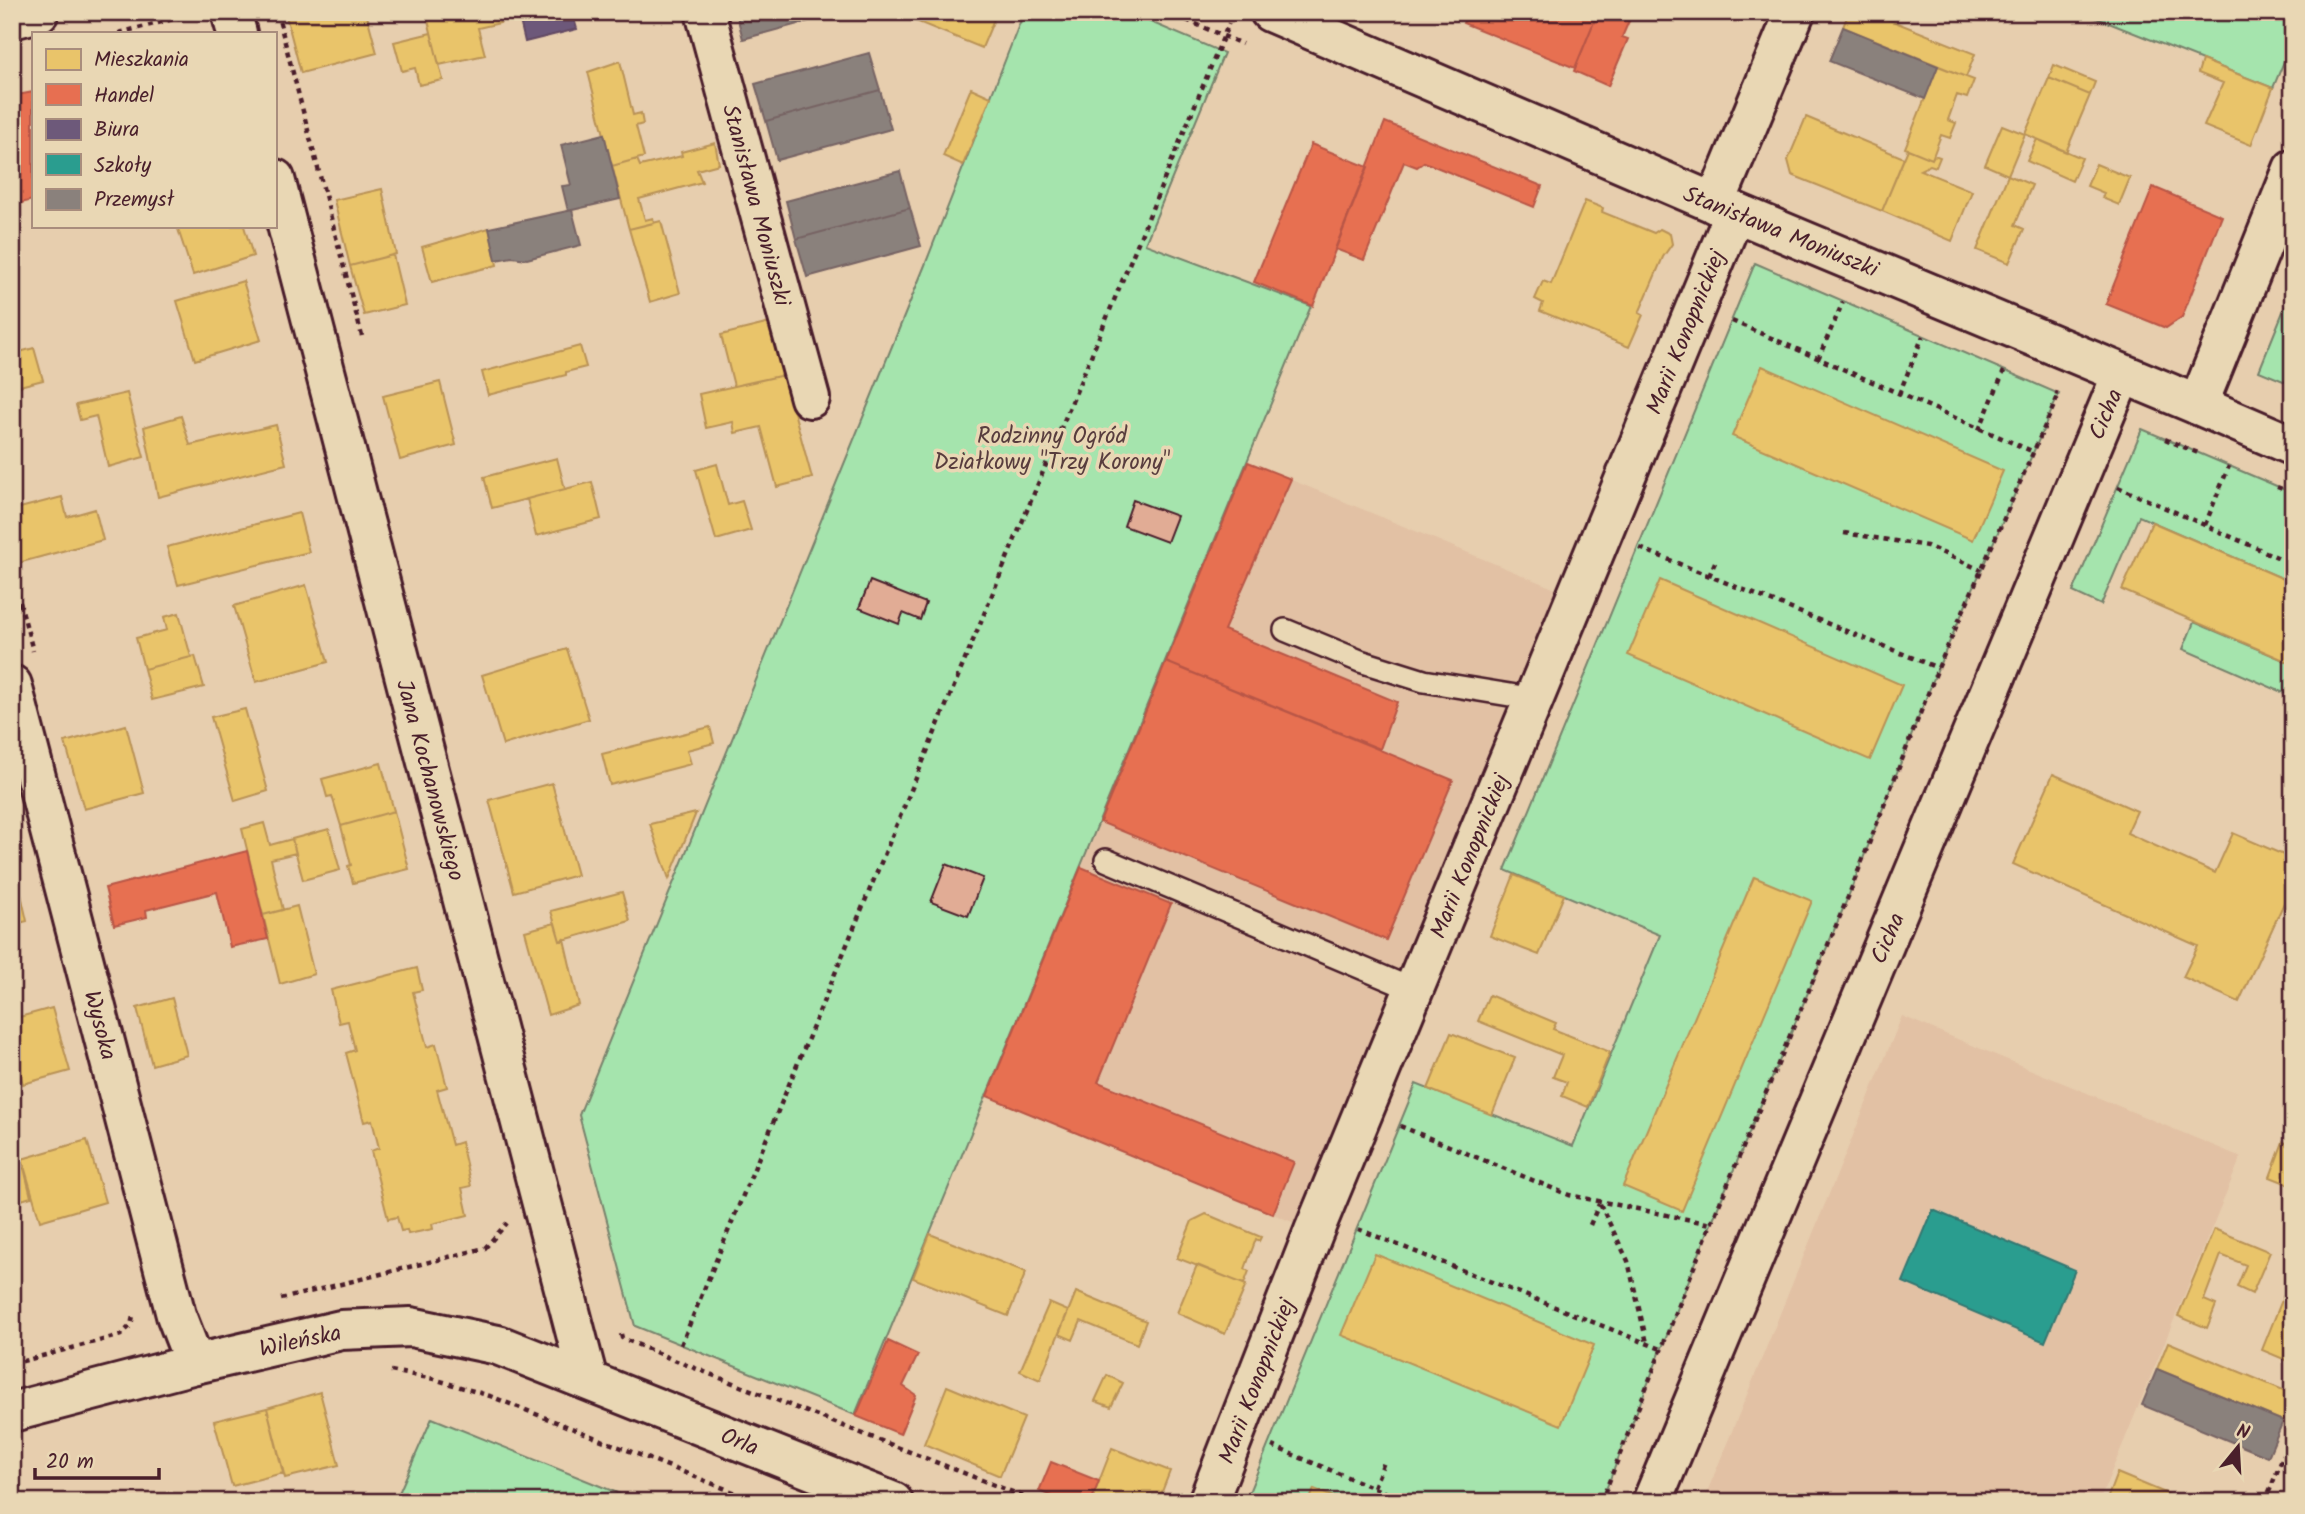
<svg xmlns="http://www.w3.org/2000/svg" width="2305" height="1514" viewBox="0 0 2305 1514" font-family="Kalam,sans-serif">
<style>
.built{fill:#e2c1a4}
.green{fill:#a5e4ad;stroke:#78826c;stroke-width:2}
.homes{fill:#e9c46a;stroke:#b99257;stroke-width:2}
.shops{fill:#e76f51;stroke:#b85746;stroke-width:2}
.offices{fill:#6d597a;stroke:#624862;stroke-width:2}
.schools{fill:#2a9d8f;stroke:#347771;stroke-width:2}
.industry{fill:#8a817c;stroke:#776464;stroke-width:2}
.building{fill:#e1ac95;stroke:#4a1f2b;stroke-width:2}
.lines{fill:none;stroke-linecap:round;stroke-linejoin:round}
.service-casing{stroke:#4a1f2b;stroke-width:26}
.minor-casing{stroke:#4a1f2b;stroke-width:44}
.tertiary-casing{stroke:#4a1f2b;stroke-width:44}
.path{stroke:#4a1f2b;stroke-width:4.5;stroke-dasharray:5 5;stroke-linecap:butt}
.service{stroke:#e9d7b4;stroke-width:21}
.minor{stroke:#e9d7b4;stroke-width:38}
.tertiary{stroke:#e9d7b4;stroke-width:38}
.labels{text-anchor:middle;stroke-width:7;stroke-linejoin:round;paint-order:stroke}
.street-label{font-size:23px;fill:#4a1f2b;stroke:#e9d7b4}
.park-label{font-size:23px;fill:#583d3e;stroke:#e9d7b4}
</style>
<rect width="100%" height="100%" fill="#e7ceae"/>
<filter id="ink" filterUnits="userSpaceOnUse"><feTurbulence type="fractalNoise" baseFrequency=".0143" numOctaves="2"/><feDisplacementMap in="SourceGraphic" scale="14" xChannelSelector="R" yChannelSelector="G"/><feConvolveMatrix kernelMatrix="1 2 1 2 8 2 1 2 1" color-interpolation-filters="sRGB"/></filter>
<g filter="url(#ink)">
<path class="built" d="M1248,462L1575,597L1314,1231L987,1096Z
M1902,1016L2241,1157L2099,1502H1703Z"/>
<path class="green" d="M1024,12H1127L1224,53L1145,244L1311,306L855,1415L635,1326L579,1115L925,265Z
M2081,12H2293V40L2273,88Z
M1755,263L2059,394L1938,668L1848,897L1711,1224L1601,1502H1245L1416,1084L1573,1146L1660,935L1505,870Z
M2293,287V385L2259,371Z
M2142,429L2293,493V583L2139,516L2101,605L2073,592Z
M2194,622L2293,664V697L2183,649Z
M432,1418L615,1492L639,1502H395Z"/>
<path class="homes" d="M285,12H366L377,53L301,73Z
M426,12H497L500,23L478,28L485,55L439,65Z
M902,12H997L982,48L901,15Z
M1849,12H1870L1975,54L1966,77L1843,27Z
M431,33L443,80L419,85L415,68L402,71L394,42Z
M2202,60L2273,88L2251,145L2204,126L2223,83L2198,73Z
M620,61L633,115L641,113L643,124L636,126L644,157L612,166L588,72Z
M2054,65L2095,82L2090,95L2049,78Z
M1938,66L1974,80L1967,98L1957,95L1948,120L1956,123L1950,138L1941,135L1932,159L1905,148Z
M2049,78L2090,95L2066,152L2025,134Z
M971,88L991,97L963,165L943,156Z
M1806,117L1904,158L1882,211L1792,175L1788,160Z
M2002,125L2025,134L2008,175L1985,165Z
M2037,139L2082,158L2072,181L2027,161Z
M715,143L719,164L697,170L702,182L639,199L645,220L653,218L654,223L629,229L612,166L637,159L640,166L682,156L681,152Z
M1908,149L1932,159L1934,155L1940,157L1936,167L1930,165L1920,170L1972,191L1952,241L1882,211Z
M2096,164L2130,178L2119,205L2102,198L2104,193L2087,186Z
M2008,175L2032,185L2015,225L2024,229L2009,263L1977,250Z
M382,189L396,254L350,266L334,200Z
M1585,201L1603,208L1602,212L1654,233L1660,229L1670,234L1672,244L1663,257L1639,313L1643,315L1629,347L1540,311L1543,303L1535,299L1543,281L1551,284Z
M661,221L680,293L650,302L629,229Z
M177,226H244L253,256L193,275Z
M489,228L497,265L432,282L422,247Z
M393,255L405,305L364,315L350,266Z
M243,281L261,340L195,360L177,301Z
M770,323L784,375L734,386L721,335Z
M580,346L586,367L566,372V375L488,395L482,372Z
M34,348L43,380L12,388V354Z
M1762,366L2003,471L1973,540L1732,436Z
M784,375L812,478L777,487L761,427L735,433L733,422L706,428L699,394Z
M440,382L456,445L400,460L383,396Z
M127,393L144,457L108,467L96,416L80,420L76,405Z
M181,416L190,445L276,425L286,464L158,497L144,427Z
M557,458L565,489L492,508L484,477Z
M717,464L728,505L742,501L751,530L716,540L696,470Z
M592,482L601,519L536,536L527,499Z
M62,497L67,517L95,509L103,540L18,563L12,540V510Z
M299,513L309,552L178,585L167,547Z
M2152,522L2293,583V664L2122,590Z
M1660,580L1902,685L1870,760L1628,655Z
M306,585L328,662L256,682L234,606Z
M179,613L191,657L144,669L136,638L167,630L164,617Z
M567,649L589,719L503,745L482,675Z
M195,656L204,687L152,700L144,669Z
M245,709L268,791L235,801L211,717Z
M126,725L144,793L84,809L65,742Z
M710,727L714,743L687,750L691,764L610,785L602,754Z
M381,763L394,811L341,826L332,796L327,797L322,779Z
M2053,774L2137,811L2127,833L2215,873L2233,833L2293,859V883L2239,1002L2183,977L2198,946L2013,864Z
M552,783L577,875L514,892L489,800Z
M394,811L409,869L353,883L348,866L351,865L341,826Z
M696,813L669,879L650,824Z
M264,823L270,845L292,839L296,853L271,859L283,910L263,915L242,829Z
M329,829L340,870L303,880L292,839Z
M1514,875L1564,895L1539,955L1490,936Z
M1754,877L1812,901L1682,1211L1623,1186Z
M20,890L27,921L12,925V892Z
M622,892L630,921L560,941L551,911Z
M297,906L314,974L280,984L263,915Z
M555,923L560,941L564,939L579,1005L548,1015L525,931Z
M417,968L422,990L413,992L427,1047L436,1044L447,1087L437,1090L452,1145L461,1142L471,1186L462,1188L468,1215L432,1224L433,1229L408,1234L407,1230L401,1231L397,1217L388,1219L371,1151L379,1148L372,1120L364,1122L346,1053L355,1050L348,1021L339,1023L331,990Z
M1489,995L1556,1023L1553,1029L1610,1052L1588,1107L1562,1096L1567,1082L1553,1077L1562,1055L1478,1021Z
M172,998L187,1055L152,1065L137,1008Z
M52,1008L70,1071L23,1084L12,1045V1019Z
M1451,1033L1515,1058L1492,1115L1428,1089Z
M87,1140L105,1202L40,1221L22,1159Z
M2283,1142L2293,1145V1186L2270,1177Z
M24,1168L31,1197L12,1203V1171Z
M1206,1214L1261,1237L1259,1241L1256,1239L1245,1269L1249,1271L1244,1284L1177,1258L1192,1221Z
M2214,1229L2270,1252L2252,1294L2237,1287L2246,1265L2221,1255L2204,1300L2216,1305L2207,1328L2178,1316Z
M930,1234L1026,1272L1008,1316L913,1278Z
M1375,1254L1594,1345L1561,1425L1341,1335Z
M1197,1265L1246,1285L1225,1334L1177,1313Z
M2288,1285L2293,1287V1363L2262,1350Z
M1076,1292L1146,1321L1137,1344L1081,1321L1073,1340L1059,1334Z
M1049,1303L1068,1311L1040,1380L1020,1371Z
M2168,1342L2293,1394L2283,1421L2157,1369Z
M1107,1375L1123,1383L1111,1407L1095,1401Z
M947,1386L1024,1418L1000,1476L924,1444Z
M320,1392L339,1465L285,1478L267,1408Z
M267,1408L283,1473L232,1486L214,1421Z
M1112,1448L1170,1471L1158,1502H1091Z
M2117,1473L2187,1502H2106Z
M1314,1489L1346,1502H1309Z"/>
<path class="shops" d="M1468,12H1598L1575,68L1463,23Z
M1598,12H1622L1620,17L1629,21L1622,37L1628,39L1608,86L1574,71Z
M33,92V200L17,204L12,181V96Z
M1385,122L1542,186L1534,207L1424,162L1417,167L1404,162L1364,260L1335,249Z
M1311,144L1368,167L1313,306L1254,282Z
M2153,187L2222,216L2182,317L2166,328L2106,304Z
M1248,462L1291,479L1224,630L1397,702L1380,749L1166,662Z
M1166,662L1453,780L1386,940L1100,822Z
M247,851L268,939L230,947L217,892L146,910L147,917L114,925L105,888Z
M1081,867L1171,904L1098,1082L1294,1162L1273,1214L987,1096Z
M888,1341L918,1355L903,1386L916,1395L900,1434L856,1416Z
M1051,1462L1099,1481L1091,1502H1065L1039,1491Z"/>
<path class="offices" d="M518,12H572L577,29L525,42Z"/>
<path class="schools" d="M1933,1210L2075,1270L2045,1342L1903,1282Z"/>
<path class="industry" d="M736,12H842L743,39Z
M1843,27L1938,66L1925,99L1829,61Z
M869,53L880,90L766,121L755,84Z
M880,90L891,129L777,160L766,121Z
M604,134L620,199L568,211L562,186L571,185L561,145Z
M900,171L910,208L796,239L786,201Z
M910,208L921,246L807,277L796,239Z
M572,210L581,245L527,259L512,257L496,260L489,228Z
M2157,1369L2283,1421L2268,1457L2142,1405Z"/>
<path class="building" d="M1133,500L1177,516L1167,542L1124,526Z
M870,581L926,603L920,620L903,613L899,624L859,608Z
M946,864L983,878L968,916L931,902Z"/>
<g class="lines">
<defs>
<path id="service" d="M1285,630L1360,661L1424,681L1534,699
M1106,860L1414,990"/>
<path id="minor" d="M231,12L237,33
M705,12L810,398
M275,179L588,1380
M2198,405L2293,169
M12,685L176,1315L195,1364
M1208,1502L1314,1231L1735,212
M1652,1502L2122,374"/>
<path id="tertiary" d="M1270,12L1735,212L2198,405L2293,446
M12,19L39,12
M1715,204L1795,12
M12,1412L195,1364L341,1330L411,1327L498,1345L893,1502"/>
</defs>
<use href="#service" class="service-casing"/>
<use href="#minor" class="minor-casing"/>
<use href="#tertiary" class="tertiary-casing"/>
<path class="path" d="M277,12L363,340
M1168,12L1242,44
M119,33L193,14
M1732,321L2034,452
M1818,359L1843,302
M1899,394L1923,336
M1979,430L2004,371
M2165,439L2198,453
M2118,487L2293,564
M2277,487L2293,493
M2205,525L2229,466
M1844,533L1927,546L1981,570
M1640,548L1938,668
M12,573L33,651
M1709,576L1716,560
M1400,1126L1569,1195L1711,1224
M1600,1204L1628,1261L1647,1343
M1590,1225L1599,1204
M1358,1229L1661,1349
M281,1299L485,1248L507,1223
M621,1334L622,1338L674,1360L1038,1502
M681,1345L1229,23
M12,1364L121,1335L131,1325L133,1316
M391,1371L434,1379L490,1396L759,1502
M1272,1446L1408,1502
M1374,1487L1384,1462
M611,1502L615,1492
M1456,1502L1459,1493
M1601,1502L1711,1224L1848,897L1938,668L2059,394L2055,393
M2265,1502L2293,1432"/>
<use href="#service" class="service"/>
<use href="#minor" class="minor"/>
<use href="#tertiary" class="tertiary"/>
</g>
</g>
<g class="labels">
<g class="street-label">
<text transform="translate(757 205) rotate(75)" y="8">Stanisława Moniuszki</text>
<text transform="translate(1781 231) rotate(22)" y="8">Stanisława Moniuszki</text>
<text transform="translate(1685 332) rotate(-68)" y="8">Marii Konopnickiej</text>
<text transform="translate(2105 414) rotate(-67)" y="8">Cicha</text>
<text transform="translate(431 780) rotate(75)" y="8">Jana Kochanowskiego</text>
<text transform="translate(1469 856) rotate(-68)" y="8">Marii Konopnickiej</text>
<text transform="translate(1887 938) rotate(-67)" y="8">Cicha</text>
<text transform="translate(101 1025) rotate(75)" y="8">Wysoka</text>
<text transform="translate(300 1340) rotate(-12)" y="8">Wileńska</text>
<text transform="translate(1256 1381) rotate(-69)" y="8">Marii Konopnickiej</text>
<text transform="translate(740 1441) rotate(22)" y="8">Orla</text>
</g>
<g class="park-label">
<text x="1052" y="443">Rodzinny Ogród<tspan x="1052" dy="26">Działkowy "Trzy Korony"</tspan></text>
</g>
</g>
<rect width="2305" height="1514" fill="none" stroke="#e9d7b4" stroke-width="42"/>
<rect x="21" y="21" width="2263" height="1472" fill="none" stroke="#4a1f2b" stroke-width="2.5" filter="url(#ink)"/>
<rect x="32" y="32" width="245" height="196" fill="#e9d7b4" stroke="#a98d7d" stroke-width="2"/>
<rect x="46" y="49" width="35" height="21" fill="#e9c46a" stroke="#a98d7d" stroke-width="2"/>
<text x="94" y="66" font-size="21" fill="#4a1f2b">Mieszkania</text>
<rect x="46" y="84" width="35" height="21" fill="#e76f51" stroke="#a98d7d" stroke-width="2"/>
<text x="94" y="102" font-size="21" fill="#4a1f2b">Handel</text>
<rect x="46" y="119" width="35" height="21" fill="#6d597a" stroke="#a98d7d" stroke-width="2"/>
<text x="94" y="136" font-size="21" fill="#4a1f2b">Biura</text>
<rect x="46" y="154" width="35" height="21" fill="#2a9d8f" stroke="#a98d7d" stroke-width="2"/>
<text x="94" y="172" font-size="21" fill="#4a1f2b">Szkoły</text>
<rect x="46" y="189" width="35" height="21" fill="#8a817c" stroke="#a98d7d" stroke-width="2"/>
<text x="94" y="206" font-size="21" fill="#4a1f2b">Przemysł</text>
<g transform="translate(2238 1447) rotate(18)" stroke="#e9d7b4" stroke-width="5" paint-order="stroke">
<path d="M0-5L12 26L0 18L-12 26Z" fill="#4a1f2b"/>
<text y="-10" font-size="19" font-weight="bold" text-anchor="middle" fill="#4a1f2b">N</text>
</g>
<path d="M35 1468v10h124v-10" fill="none" stroke="#4a1f2b" stroke-width="3.5"/>
<text x="46" y="1468" font-size="21" fill="#4a1f2b" stroke="#e9d7b4" stroke-width="5" paint-order="stroke">20 m</text>
</svg>
